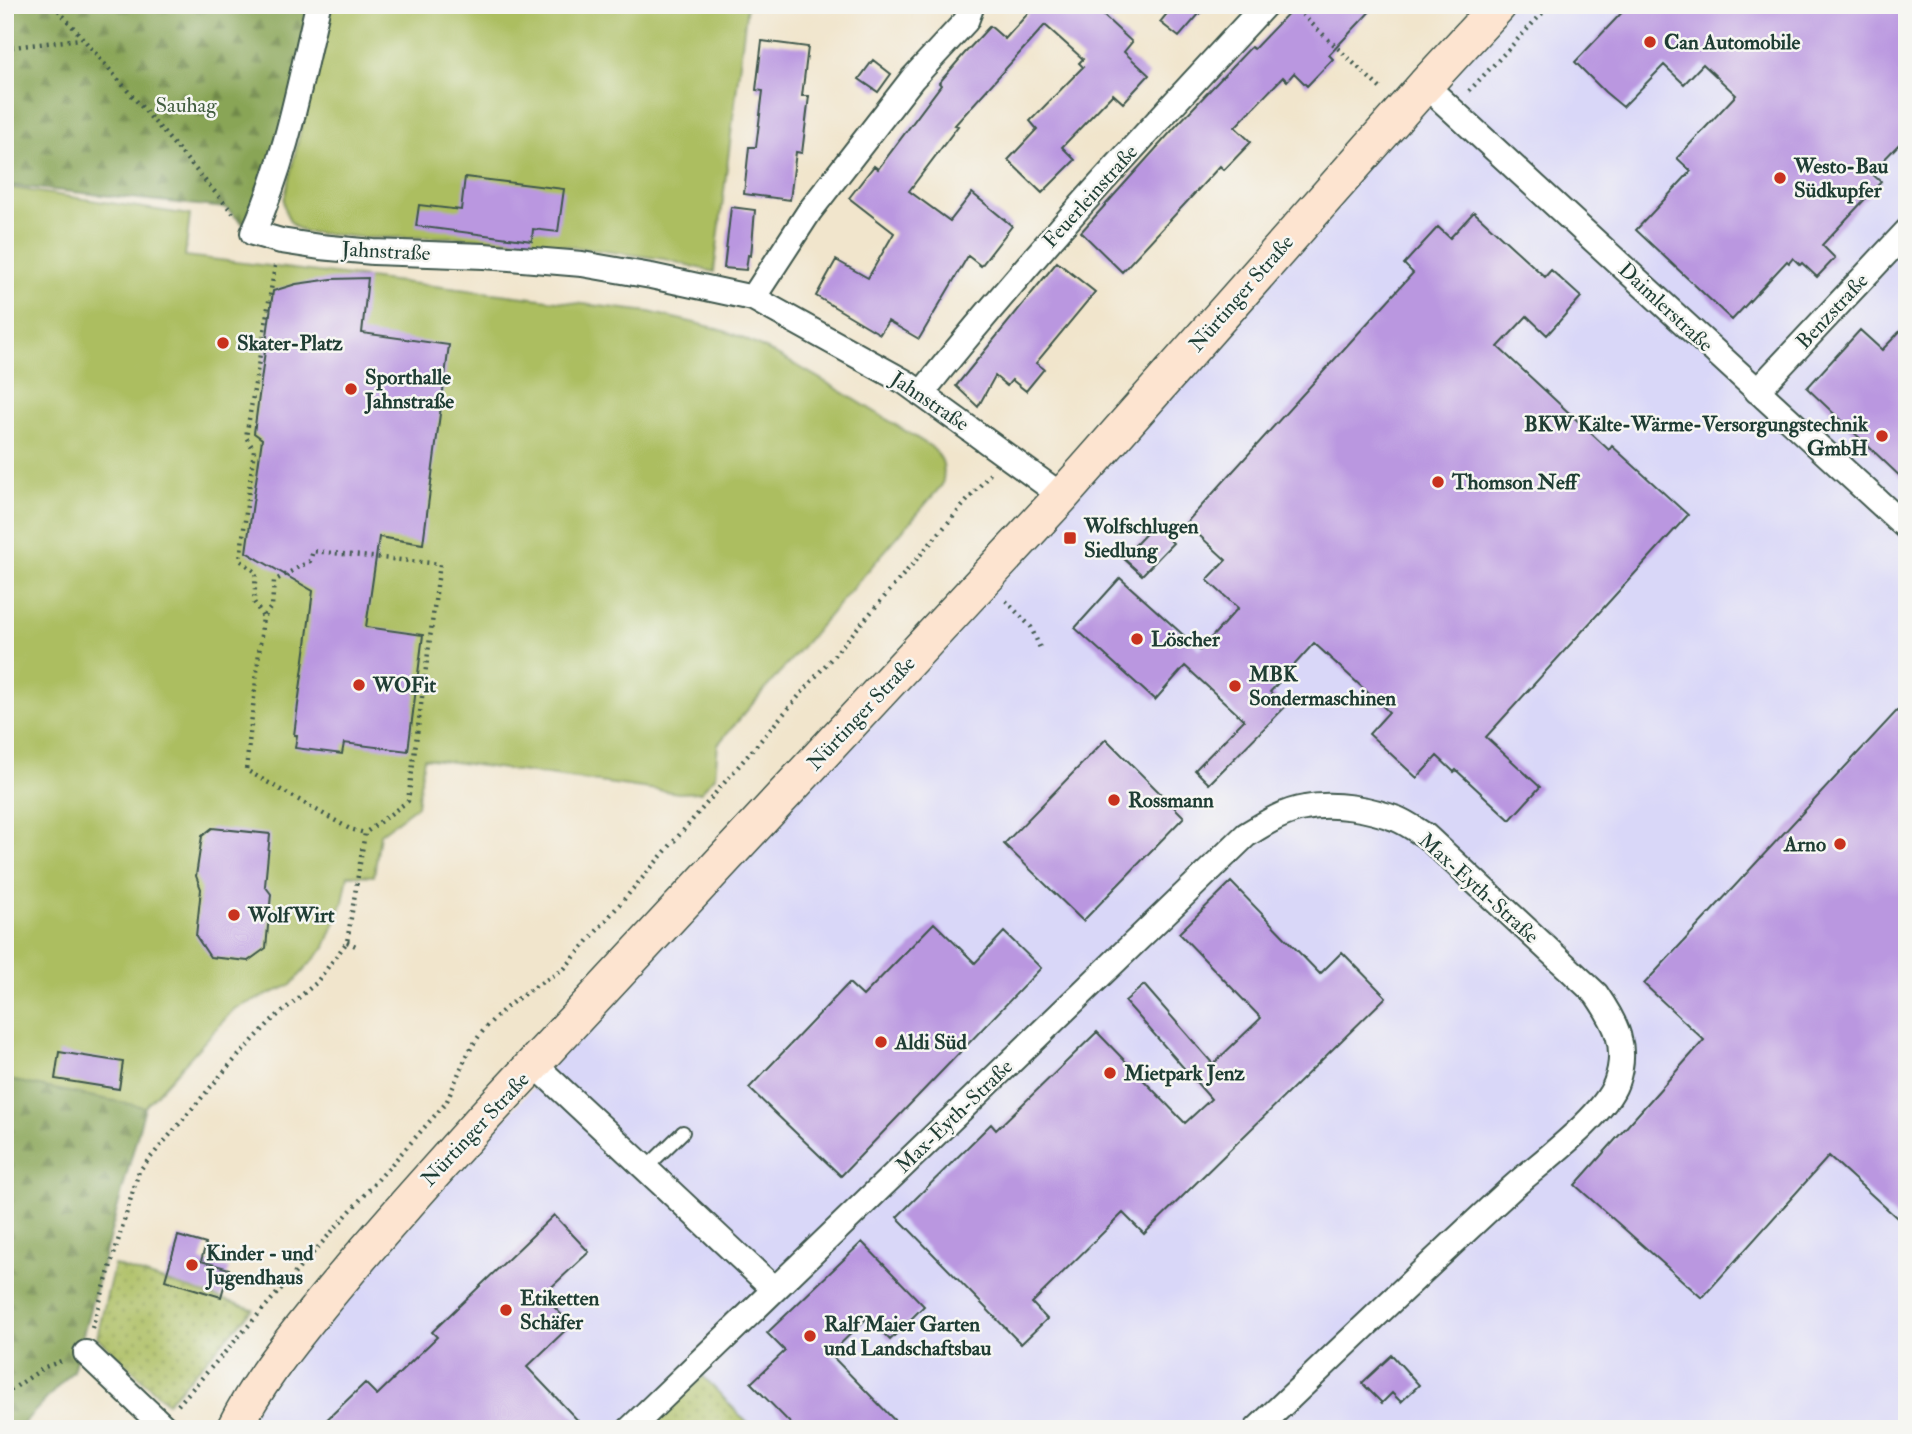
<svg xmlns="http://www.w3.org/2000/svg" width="1912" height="1434" viewBox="0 0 1912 1434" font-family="'IM FELL Double Pica',serif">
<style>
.built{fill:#d9d7f8}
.grass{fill:url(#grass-dots);stroke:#667e4a;stroke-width:2}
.forest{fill:url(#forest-firs);stroke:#547146;stroke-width:2}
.green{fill:#acbe61;stroke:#667e4a;stroke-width:2}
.building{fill:#ba97e0}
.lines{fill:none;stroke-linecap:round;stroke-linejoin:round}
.service-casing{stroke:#3e564b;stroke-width:16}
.minor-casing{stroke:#3e564b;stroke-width:28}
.secondary-casing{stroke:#3e564b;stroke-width:38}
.path{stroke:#3e564b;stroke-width:4.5;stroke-dasharray:2 5;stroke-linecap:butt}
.service{stroke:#fff;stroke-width:12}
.minor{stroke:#fff;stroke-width:24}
.secondary{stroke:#fde4d0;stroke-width:35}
.poi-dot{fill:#c8321e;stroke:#f6f6f2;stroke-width:2.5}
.labels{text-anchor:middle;stroke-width:5;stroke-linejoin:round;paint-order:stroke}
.poi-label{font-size:21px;font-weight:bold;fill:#1f3d34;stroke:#f6f6f2;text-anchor:start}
.park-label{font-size:21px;fill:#425d3f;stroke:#f6f6f2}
.street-label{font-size:21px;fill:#1f3d34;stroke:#f6f6f2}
</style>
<defs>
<pattern id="grass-dots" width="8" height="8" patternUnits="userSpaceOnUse" patternTransform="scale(1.75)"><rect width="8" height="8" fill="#acbe61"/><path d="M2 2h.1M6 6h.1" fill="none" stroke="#8b9c51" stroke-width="1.8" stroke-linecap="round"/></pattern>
<pattern id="forest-firs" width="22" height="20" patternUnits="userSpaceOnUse" patternTransform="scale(1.75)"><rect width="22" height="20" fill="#89a557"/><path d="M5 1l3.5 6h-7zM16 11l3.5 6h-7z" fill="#6f8849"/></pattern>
</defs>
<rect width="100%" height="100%" fill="#f6f6f2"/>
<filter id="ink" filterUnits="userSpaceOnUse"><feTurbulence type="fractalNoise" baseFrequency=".0143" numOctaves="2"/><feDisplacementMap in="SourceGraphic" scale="14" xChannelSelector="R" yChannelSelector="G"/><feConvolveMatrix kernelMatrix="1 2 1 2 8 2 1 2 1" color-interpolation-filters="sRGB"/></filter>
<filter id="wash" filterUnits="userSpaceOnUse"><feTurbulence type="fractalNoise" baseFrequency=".00686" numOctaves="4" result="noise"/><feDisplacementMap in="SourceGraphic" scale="28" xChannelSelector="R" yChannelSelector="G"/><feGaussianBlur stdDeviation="1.57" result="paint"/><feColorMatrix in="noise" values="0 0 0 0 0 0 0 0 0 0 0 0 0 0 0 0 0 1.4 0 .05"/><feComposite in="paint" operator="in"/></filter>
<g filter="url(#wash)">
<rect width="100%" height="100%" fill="#f1e5cc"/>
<path class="built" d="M1499,5H1907V1429H234L241,1414Z"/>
<path class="grass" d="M114,1265L253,1309L167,1403L97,1337Z
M703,1376L753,1429H649Z"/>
<path class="forest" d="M5,5H318L253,233L226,208L5,185Z
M5,1079L145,1107L73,1371L18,1429H5Z"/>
<path class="green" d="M330,5H747L714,272L664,259L566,246L453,237L367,238L305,232C290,226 285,216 284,200Z
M5,187L190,215L185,256L649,312C679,320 713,325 742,338C808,368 869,409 930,446C944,458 946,467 942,485L718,744L715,776L701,792L679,793L424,758L417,806L380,834L374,876L348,875L343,902L325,947L291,985L234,1009L145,1107L5,1079Z"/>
<g id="blocks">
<path class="building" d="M1023,5H1092L1132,42L1124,52L1149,75L1123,103L1113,94L1062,147L1075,160L1042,193L1008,160L1037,129L1030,121L1083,67L1079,63L1083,59L1045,25L955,125L958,126L909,191L950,221L972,193L1012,226L981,266L968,256L919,339L888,321L880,334L816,296L836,260L868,278L894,233L849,198L874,166L878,169L941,85L939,83L964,54L990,26L1005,39L1030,11Z
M1174,5H1207L1179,37L1160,22Z
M1296,5H1376L1329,55L1333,59L1307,86L1294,73L1287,81L1283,77L1235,127L1251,142L1224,170L1220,166L1122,272L1081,232L1177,125L1251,47L1254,49Z
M1629,5H1907V136L1871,173L1881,182L1822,245L1835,258L1817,277L1802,263L1800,265L1793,258L1789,263L1787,261L1732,320L1636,230L1691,171L1677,158L1736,95L1703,64L1684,84L1664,65L1623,107L1605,92L1575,62Z
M762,41L808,47L802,96H809L802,153L796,152L790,200L744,194L749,147H756L763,91L756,90Z
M873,60L891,74L878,92L859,79Z
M465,177L564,189L558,232L533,229L532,241L416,226L419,205L461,210Z
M731,207L755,210L751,256L748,255L746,270L724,268Z
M1474,212L1545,277L1551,270L1581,297L1547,335L1527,316L1498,347L1609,450L1612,446L1688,515L1486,737L1540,787L1510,820L1456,770L1454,772L1437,756L1417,778L1369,734L1389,712L1314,643L1270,692L1286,706L1209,784L1195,770L1244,720L1185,666L1155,700L1075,628L1120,578L1200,650L1238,608L1207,580L1226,560L1186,523L1413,273L1404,264L1438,227L1450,238Z
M1057,262L1095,292L1036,363L1044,369L1026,391L1012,380L1007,386L995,376L978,407L956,386Z
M368,278L362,333L449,345L423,544L379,537L366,627L423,635L408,751L344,743L342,754L295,748L297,735H294L313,591L246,552L262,439L254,433L273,291L296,284L332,279Z
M1907,324V483L1807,388L1860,330L1882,350Z
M1154,525L1173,543L1142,575L1123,558Z
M1907,700V1227L1829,1156L1702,1298L1575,1185L1704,1040L1644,984Z
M1106,739L1184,817L1083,921L1004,844Z
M212,828L270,834L265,886L271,894L266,948L248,961L210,957L196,936L201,889L196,876L202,836Z
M1231,882L1320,974L1342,952L1386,997L1144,1234L1123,1213L1032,1303L1047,1319L1021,1344L897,1217L991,1124L996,1130L1097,1032L1185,1123L1211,1099L1125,1001L1144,985L1213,1064L1261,1018L1179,933Z
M934,923L975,963L1004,932L1041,968L841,1176L749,1088L849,983L863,996Z
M59,1052L123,1062L119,1089L55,1079Z
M554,1215L589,1252L543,1295L571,1325L527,1367L586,1429H317L365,1383L377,1395L437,1337L432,1332Z
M178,1236L206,1244L201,1261L229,1269L221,1297L165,1280Z
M862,1242L924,1306L890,1340L868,1317L830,1354L903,1429H796L751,1383L785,1351L767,1333Z
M1392,1355L1419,1385L1401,1402L1392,1393L1382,1403L1362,1383Z"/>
</g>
</g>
<g filter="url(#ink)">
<use href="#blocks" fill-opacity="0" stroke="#3e564b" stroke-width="2"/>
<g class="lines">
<defs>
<path id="service" d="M646,1168L683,1132"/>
<path id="minor" d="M318,5C300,82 286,161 253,233L281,241L320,247L373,252L484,256L582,264L651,276L753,298L905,382L1062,496
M1425,85L1907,528
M753,298L809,212L913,78L966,21L972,5
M1757,391L1907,231
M921,394C1029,258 1147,132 1265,5
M534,1064L773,1288
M86,1353L166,1429
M630,1429L1246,835C1264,824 1284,811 1305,808C1334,802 1370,809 1397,819C1407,823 1416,830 1426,836L1596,994C1616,1023 1629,1047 1616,1083C1604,1116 1540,1163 1512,1188C1426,1267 1342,1348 1257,1429"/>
<path id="secondary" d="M234,1429C256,1385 286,1347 316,1310C370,1243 429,1179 486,1115L1062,496L1425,85L1499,5"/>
</defs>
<use href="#service" class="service-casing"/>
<use href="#minor" class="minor-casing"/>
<use href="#secondary" class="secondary-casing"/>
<path class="path" d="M54,5L233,213
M1292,5L1382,90
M56,8L67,5
M5,48L81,39
M1469,91L1550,5
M275,266L246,437L254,450L240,560L256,572L254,602L263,617L246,770L350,829L365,833
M1006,601L1031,627L1040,648
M347,942L358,947
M92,1328L139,1171L227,1068L271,1021L316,983L347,942L365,833L408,801L440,564L313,551L310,561L274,581L272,606L263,617
M5,1394L45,1367L61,1361
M178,1405L446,1103C454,1086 460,1068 469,1052C490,1013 527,991 564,969L990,474"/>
<use href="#service" class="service"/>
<use href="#minor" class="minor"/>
<use href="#secondary" class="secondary"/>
</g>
</g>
<g class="poi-dot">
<circle cx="1650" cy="42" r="7"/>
<circle cx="1780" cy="178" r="7"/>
<circle cx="223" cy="343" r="7"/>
<circle cx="351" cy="389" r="7"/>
<circle cx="1882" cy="436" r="7"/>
<circle cx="1438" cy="482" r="7"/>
<rect x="1063" y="531" width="14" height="14" rx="3.5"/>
<circle cx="1137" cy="639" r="7"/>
<circle cx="359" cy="685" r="7"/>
<circle cx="1235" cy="686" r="7"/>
<circle cx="1114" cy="800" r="7"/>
<circle cx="1840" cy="844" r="7"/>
<circle cx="234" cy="915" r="7"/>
<circle cx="881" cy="1042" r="7"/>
<circle cx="1110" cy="1073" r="7"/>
<circle cx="192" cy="1265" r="7"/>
<circle cx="506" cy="1310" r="7"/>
<circle cx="810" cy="1336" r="7"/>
</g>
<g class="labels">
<g class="poi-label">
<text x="1664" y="49">Can Automobile</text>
<text x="1794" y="173">Westo-Bau<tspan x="1794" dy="24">Südkupfer</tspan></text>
<text x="237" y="350">Skater-Platz</text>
<text x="365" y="384">Sporthalle<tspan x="365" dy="24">Jahnstraße</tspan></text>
<text x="1868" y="431" text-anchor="end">BKW Kälte-Wärme-Versorgungstechnik<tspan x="1868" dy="24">GmbH</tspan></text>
<text x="1452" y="489">Thomson Neff</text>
<text x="1084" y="533">Wolfschlugen<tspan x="1084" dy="24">Siedlung</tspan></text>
<text x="1151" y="646">Löscher</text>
<text x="1249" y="681">MBK<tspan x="1249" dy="24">Sondermaschinen</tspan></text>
<text x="373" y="692">WOFit</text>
<text x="1128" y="807">Rossmann</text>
<text x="1826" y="851" text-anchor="end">Arno</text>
<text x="248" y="922">WolfWirt</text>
<text x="895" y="1049">Aldi Süd</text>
<text x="1124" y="1080">Mietpark Jenz</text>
<text x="206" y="1260">Kinder - und<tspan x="206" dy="24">Jugendhaus</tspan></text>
<text x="520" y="1305">Etiketten<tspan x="520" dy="24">Schäfer</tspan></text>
<text x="824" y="1331">Ralf Maier Garten<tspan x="824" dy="24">und Landschaftsbau</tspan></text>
</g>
<g class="park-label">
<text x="186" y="112">Sauhag</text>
</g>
<g class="street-label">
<text transform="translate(1090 196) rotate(-48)" y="7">Feuerleinstraße</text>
<text transform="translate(386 251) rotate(3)" y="7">Jahnstraße</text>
<text transform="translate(1241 293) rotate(-49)" y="7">Nürtinger Straße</text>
<text transform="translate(1666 307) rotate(43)" y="7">Daimlerstraße</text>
<text transform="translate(1832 311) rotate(-47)" y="7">Benzstraße</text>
<text transform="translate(930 401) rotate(34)" y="7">Jahnstraße</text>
<text transform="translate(861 713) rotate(-47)" y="7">Nürtinger Straße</text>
<text transform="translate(1479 888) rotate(42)" y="7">Max-Eyth-Straße</text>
<text transform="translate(954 1116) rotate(-44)" y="7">Max-Eyth-Straße</text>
<text transform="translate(475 1129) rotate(-47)" y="7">Nürtinger Straße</text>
</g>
</g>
<rect width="1912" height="1434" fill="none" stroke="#f6f6f2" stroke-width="28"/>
</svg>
